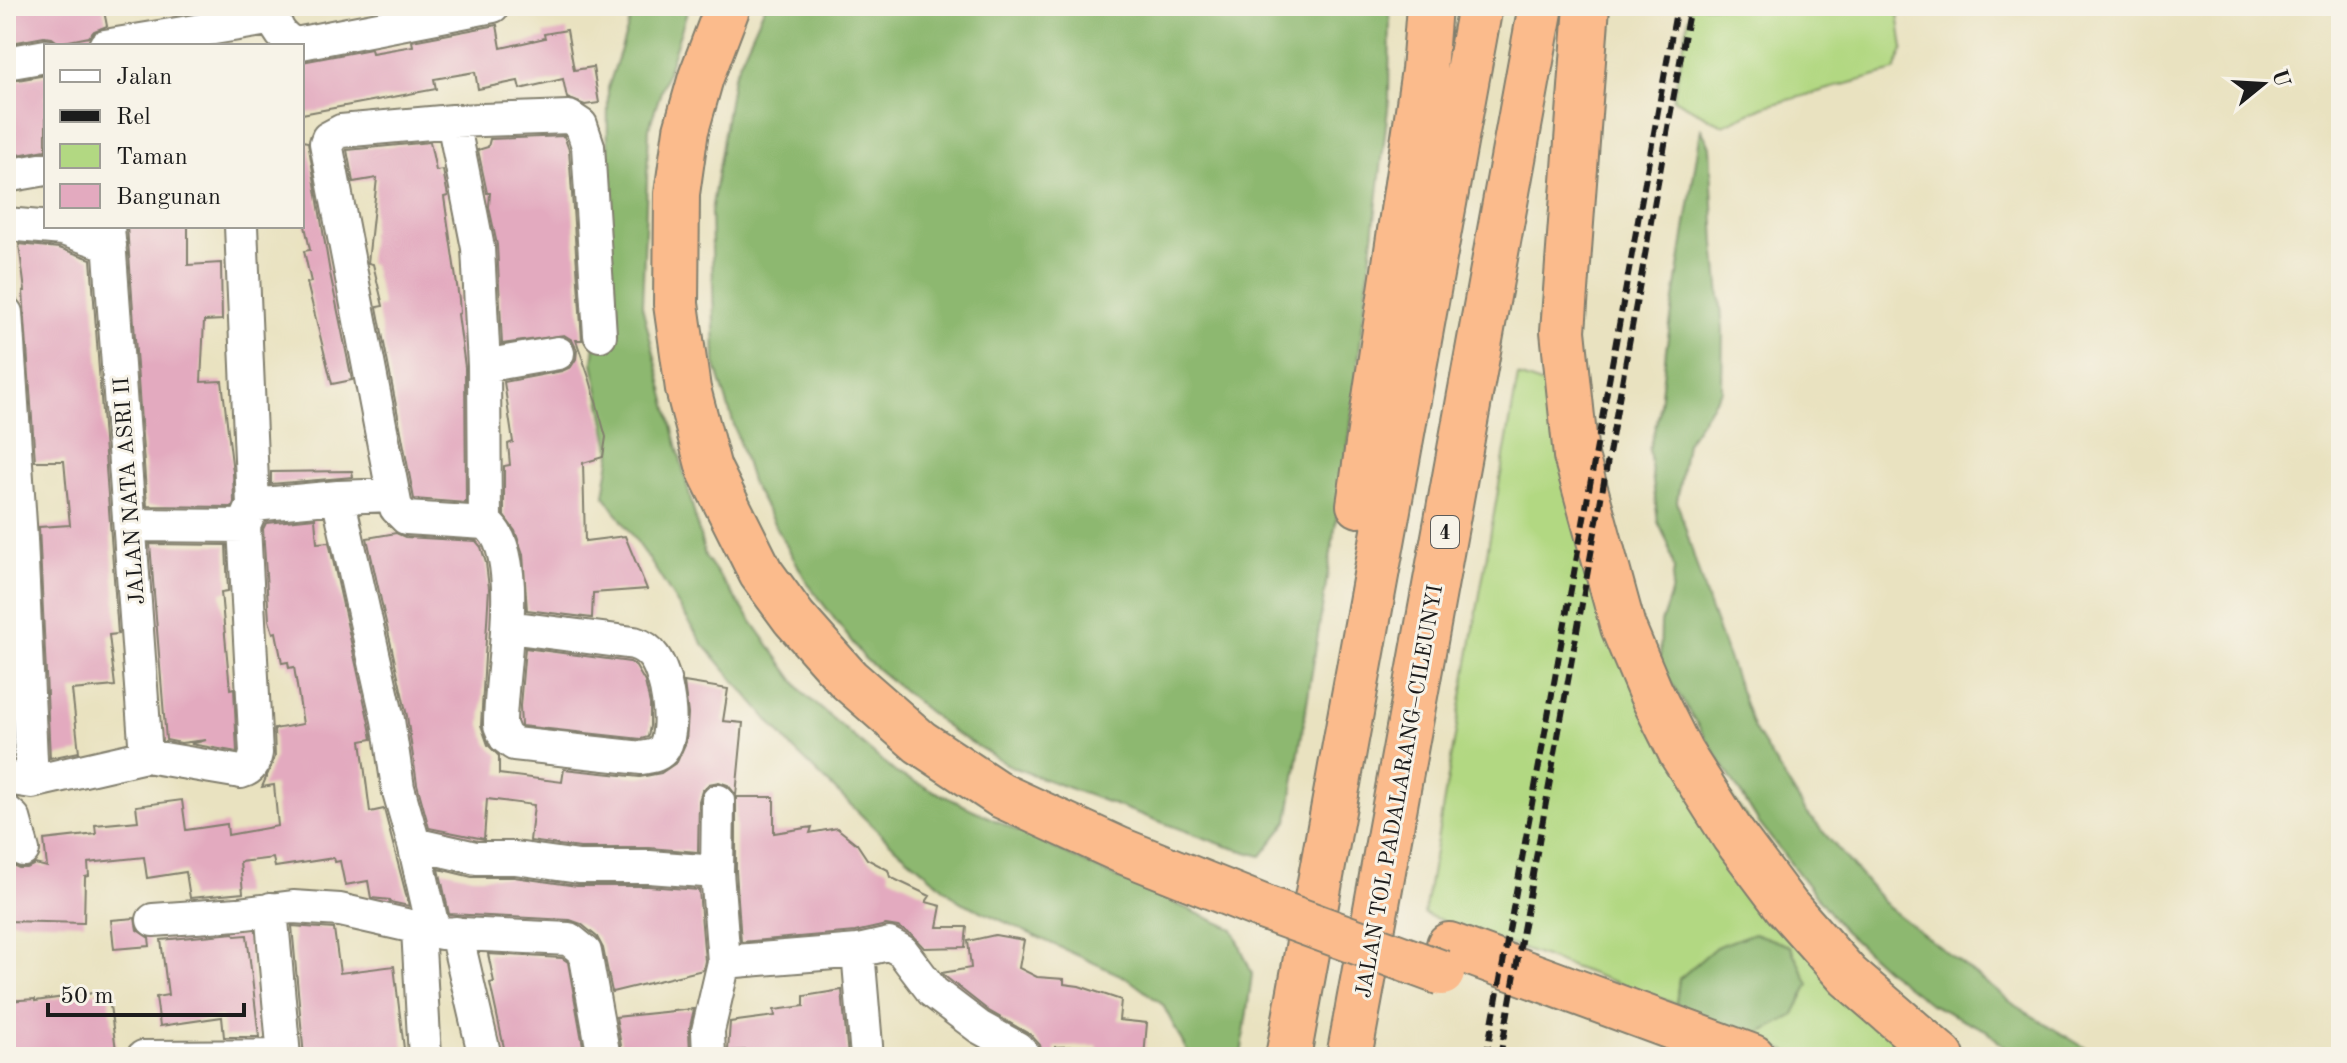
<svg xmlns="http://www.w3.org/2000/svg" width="2347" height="1063" viewBox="0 0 2347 1063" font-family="'Old Standard TT',serif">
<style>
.green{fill:#b2d882;stroke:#677a4f;stroke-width:2}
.forest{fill:#8db870;stroke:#546a46;stroke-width:2}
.building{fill:#e3aabf}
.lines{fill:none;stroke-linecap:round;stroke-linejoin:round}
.minor-casing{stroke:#827f6e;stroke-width:36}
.motorway-casing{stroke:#827f6e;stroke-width:48}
.minor{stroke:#fff;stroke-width:32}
.motorway{stroke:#fbbb8c;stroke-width:44}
.rail{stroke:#1c1c1c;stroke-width:6;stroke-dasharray:12 6;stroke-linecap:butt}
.motorway-bridge-casing{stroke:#827f6e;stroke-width:48;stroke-linecap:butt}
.motorway-bridge{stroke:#fbbb8c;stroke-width:44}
.labels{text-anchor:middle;stroke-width:6;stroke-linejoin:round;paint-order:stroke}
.shield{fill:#f7f3e8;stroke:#5e5c59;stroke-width:2}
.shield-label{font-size:20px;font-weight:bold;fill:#1c1c1c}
.street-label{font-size:22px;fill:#1c1c1c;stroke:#f7f3e8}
</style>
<rect width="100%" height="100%" fill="#f7f3e8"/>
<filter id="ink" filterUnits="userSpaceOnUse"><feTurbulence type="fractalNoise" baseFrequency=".0125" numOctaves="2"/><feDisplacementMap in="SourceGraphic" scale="16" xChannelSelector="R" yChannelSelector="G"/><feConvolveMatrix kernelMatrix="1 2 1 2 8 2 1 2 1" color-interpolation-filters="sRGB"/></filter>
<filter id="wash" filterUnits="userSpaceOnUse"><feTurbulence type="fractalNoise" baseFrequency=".006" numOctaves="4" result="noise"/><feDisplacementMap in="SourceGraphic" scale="32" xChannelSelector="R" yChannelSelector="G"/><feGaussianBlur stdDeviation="1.8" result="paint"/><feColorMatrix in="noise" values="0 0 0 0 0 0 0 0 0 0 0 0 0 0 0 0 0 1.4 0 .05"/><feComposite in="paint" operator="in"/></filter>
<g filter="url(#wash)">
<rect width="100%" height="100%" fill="#e9e2c0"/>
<path class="green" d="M1691,6H1897L1903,49L1895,71L1763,107L1723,125L1673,99Z
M1518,376L1550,387L1609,625L1918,1057H1803L1751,1038L1679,979L1676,1004L1424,914Z"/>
<path class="forest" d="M635,6H689L649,128L642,306L705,556L804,694L896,773L1104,872L1233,929L1252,974L1241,1057H1190L1163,1005L1127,978L959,901L886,839L794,750L703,644L647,556L604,495L611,453L593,363L607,233L608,88Z
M765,6H1390L1389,100L1349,441L1288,821L1261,856L1226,846L1012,767L952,731L865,659L808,584L752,484L715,363L711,212L733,77Z
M1701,129L1710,146L1715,243L1723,329L1722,390L1686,443L1677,501L1708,603L1754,729L1806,812L1888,907L2016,1006L2100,1057H2014L1988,1031L1930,1004L1888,971L1843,930L1759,823L1660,665L1661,623L1671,593L1674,569L1668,543L1658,522L1649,449L1659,413L1666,350Z
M1754,933L1790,946L1809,984L1793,1016L1751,1038L1676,1004L1679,979L1716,947Z"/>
<g id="blocks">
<path class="building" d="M6,6H103L107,26L94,31L89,37L59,43L52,38L44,37L6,44Z
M171,6H201V11L173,15Z
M497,25L501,48L545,38L544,34L567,30L574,70L593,67L599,103L585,105L567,98L563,79L520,89L518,81L478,89L475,72L434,79L436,89L302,114V62L371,49L372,53L413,46L412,41Z
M46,75V150L6,157V82Z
M564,136L569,150L582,340H576L590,380L606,437L603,457L583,463L585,541L625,536L647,589L593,593L592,618L527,610L523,554L515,531L504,516V466L510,465L508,444L513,442L504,382L562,371L571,367L576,359L577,350L572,340L564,335L502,344L497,245L489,207L490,193H487L478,150L488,147L490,139Z
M302,141L308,142L330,273L352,380L332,384L307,283L311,282L304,251L310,250L302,211Z
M430,142L436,171L443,170L448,196L444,197L459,299L460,313L458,314L465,367L466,503L414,499L377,307L383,306L373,264L368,263L377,178L353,182L347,150Z
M127,226H188V265L221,263L222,320L204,321L201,382L222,381L233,472L234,502L232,507L147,506Z
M19,244L59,248L91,259L118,634L109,635L115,686L72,690L79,752L50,758L39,527L70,525L64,461H35L23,291H25Z
M352,471L353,477L271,484V472Z
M315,518L317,543L329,542L369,723L372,739L361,741L370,812L384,809L409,906L390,902V900L371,898L368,881L345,885L340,861L335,862L334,858L275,867L273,858L240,862L243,893L190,898L186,872L147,878L144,857L88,863L89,876L85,877L84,923L6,921V858L10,864L19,868H27L35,864L47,867L44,840L96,834L95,825L138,821L136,806L182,800L186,830L227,824L228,835L278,826L274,785L262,787L275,757L274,729L303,724L294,667L289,668L288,662L282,663L276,632L273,633L269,620L263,529L266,523Z
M396,533L405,537L476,541L481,547L486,563L489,588L481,725L488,745L499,756V774L562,782L564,769L640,777L661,773L677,762L686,742L688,714L684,682L728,689L723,721L743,723L736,795L728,785L719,782L709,784L702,791L699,801L698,852L649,848H580L530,841L534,805L487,799L484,839L429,828L417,784L407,716L367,538Z
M150,544L226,545L228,591L221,592L230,689L234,688L237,752L191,744L206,740L181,743L166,740Z
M6,628L11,739L6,740Z
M525,648L630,662L635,665L645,682L650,704V726L648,737L641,739L521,726L520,706Z
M736,797H774V833L812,827L810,833L837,828L857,844L867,859L888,870L890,877L930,896L926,902L941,906L937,927H967L965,947L924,948L911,934L898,927L886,925L855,932L741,942L736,871Z
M439,869L472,877H514L577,886H648L699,890L705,961L703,970L612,992L603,948L597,937L581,924L570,920L449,914Z
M135,918L137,930L149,938L150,946L114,949L111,920Z
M292,926L334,929L340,973L394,966L405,1057H304Z
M234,933L235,936L247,935L259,1037H224L222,1017L160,1026L156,997L168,995L161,940Z
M995,935L1024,940L1019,968L1037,977L1064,979V984L1079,986L1121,1000L1119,1020L1147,1023L1144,1057H1102L1097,1046L1055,1047V1057H1043L1040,1045L1031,1035L989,1011L947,978L942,973L971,968L968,941Z
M488,954L562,958L568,962L585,1057H506L490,983L494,982Z
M842,990L848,1057H765L762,1050L728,1051L730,1022L775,1016L774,1010L804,1006V996Z
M108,991L117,1057H74L73,1052L6,1057V1001L35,999V1001Z
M694,1009L689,1031L690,1052H675V1057H623L616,1017Z"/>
</g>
</g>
<g filter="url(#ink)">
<use href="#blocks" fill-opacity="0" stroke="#827f6e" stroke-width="2"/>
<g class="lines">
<defs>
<path id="minor" d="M272,6C274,23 278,37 296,44L493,6
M105,46L274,18
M6,63L46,56
M453,121L478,248L484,366L485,523C527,549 499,681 500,725L505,737L514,744L642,758C651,756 659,756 664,748C676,728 667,675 654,657C649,650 641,645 634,643L508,627
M6,176L46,169
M6,224L63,229L110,245
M108,226L146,756
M241,226L253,505
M6,313L21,539L32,782
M484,366L558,353
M392,495L338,497L388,720L398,788L414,844L434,932
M485,523L406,518L396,508L326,143L328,138L341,131L453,121L569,117L581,125L588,146L600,335
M131,525L244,526L253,505L338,497
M6,778L32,782L146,756L241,772C252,769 254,763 256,753L244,526
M718,801L717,872L724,962L858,951L889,944L902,951L933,992L979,1027L1017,1048L1025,1057
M6,811L14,818L23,850
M414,844L476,858H515L579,867H649L717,872
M271,909L284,1057
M153,920L238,914L293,907L340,910L441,933L569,939L585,952L604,1057
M418,929L425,1057
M456,933L485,1057
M858,951L867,1057
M143,1057L284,1056
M709,1057L708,1031L724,962"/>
<path id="motorway" d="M728,6L701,77L686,130L677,194L676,304L688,389L709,469L761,573L794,618L848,679L920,742L1000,795L1120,850L1265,908
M1587,6L1563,331L1576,456L1623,627L1650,691L1681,753L1733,835L1787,907L1848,976L1942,1057
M1359,505L1424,70L1429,6
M1449,945L1753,1057
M1288,1057L1480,6
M1349,1057L1541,6"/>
</defs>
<use href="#minor" class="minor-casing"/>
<use href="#motorway" class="motorway-casing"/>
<use href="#minor" class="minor"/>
<use href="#motorway" class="motorway"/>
<path class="rail" d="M1486,1057L1677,6
M1500,1057L1690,6"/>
<defs>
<path id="motorway-bridge" d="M1265,908L1442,973"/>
</defs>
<use href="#motorway-bridge" class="motorway-bridge-casing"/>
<use href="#motorway-bridge" class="motorway-bridge"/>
</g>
</g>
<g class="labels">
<rect class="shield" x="1431" y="516" width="28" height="32" rx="6"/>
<g class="shield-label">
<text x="1445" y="539">4</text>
</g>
<g class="street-label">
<text transform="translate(128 491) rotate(-94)" y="8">JALAN NATA ASRI II</text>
<text transform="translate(1398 791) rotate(-80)" y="8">JALAN TOL PADALARANG–CILEUNYI</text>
</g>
</g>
<rect width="2347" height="1063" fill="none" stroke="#f7f3e8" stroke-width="32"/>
<rect x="44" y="44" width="260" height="184" fill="#f7f3e8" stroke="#9f9d96" stroke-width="2"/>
<rect x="60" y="70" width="40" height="12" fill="#ffffff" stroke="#9f9d96" stroke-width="2"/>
<text x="116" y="84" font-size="24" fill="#1c1c1c">Jalan</text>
<rect x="60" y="110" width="40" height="12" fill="#1c1c1c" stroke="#9f9d96" stroke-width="2"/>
<text x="116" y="124" font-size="24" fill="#1c1c1c">Rel</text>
<rect x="60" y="144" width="40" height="24" fill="#b2d882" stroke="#9f9d96" stroke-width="2"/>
<text x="116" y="164" font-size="24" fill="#1c1c1c">Taman</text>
<rect x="60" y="184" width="40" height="24" fill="#e3aabf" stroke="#9f9d96" stroke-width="2"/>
<text x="116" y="204" font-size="24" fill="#1c1c1c">Bangunan</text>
<g transform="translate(2263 84) rotate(72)" stroke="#f7f3e8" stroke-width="6" paint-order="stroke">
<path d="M0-6L14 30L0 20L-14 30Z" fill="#1c1c1c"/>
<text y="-12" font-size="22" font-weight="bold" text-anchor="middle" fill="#1c1c1c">U</text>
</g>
<path d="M48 1003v12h196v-12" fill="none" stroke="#1c1c1c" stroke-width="4"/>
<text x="60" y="1003" font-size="24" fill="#1c1c1c" stroke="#f7f3e8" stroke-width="6" paint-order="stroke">50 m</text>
</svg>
